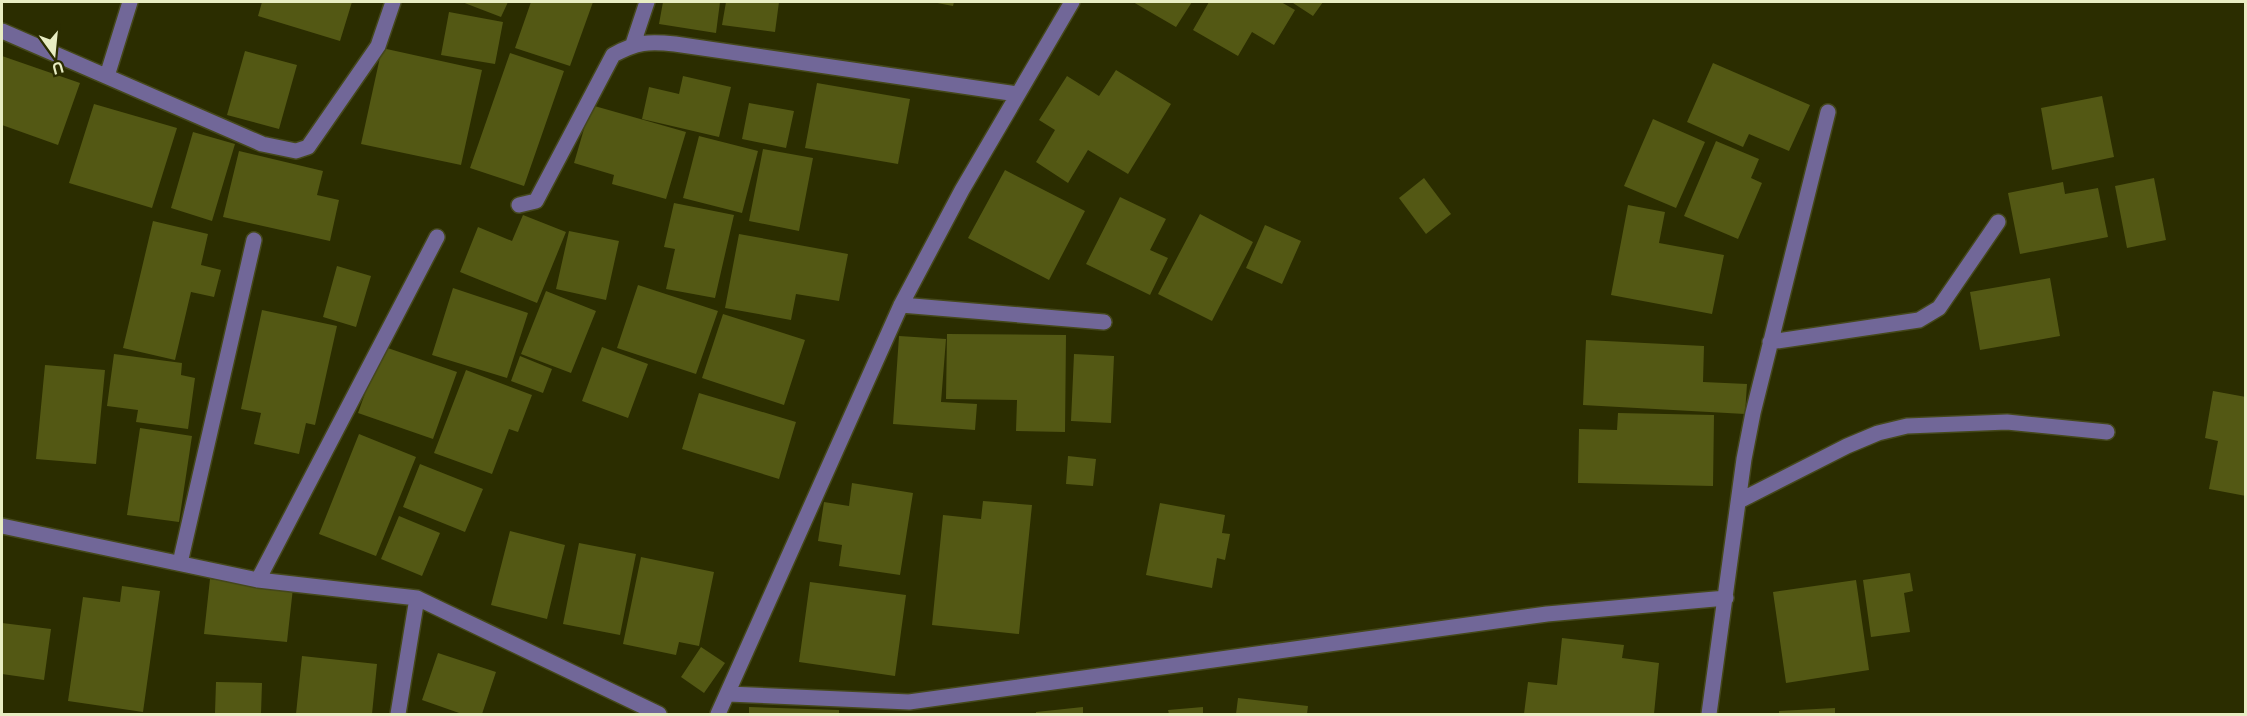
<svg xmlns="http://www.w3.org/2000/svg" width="2247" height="716" viewBox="0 0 2247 716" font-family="'DM Sans',sans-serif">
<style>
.building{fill:#535814}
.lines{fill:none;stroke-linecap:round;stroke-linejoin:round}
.minor-casing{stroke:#45481b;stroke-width:18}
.minor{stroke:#716798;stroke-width:15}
</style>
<rect width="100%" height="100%" fill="#2b2d00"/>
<path class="building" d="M262,2H352L340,41L258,16Z
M462,2H508L501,17Z
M531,2H593L570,66L515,48Z
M663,2H720L716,33L659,24Z
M726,2H779L775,32L722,25Z
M932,2H954L953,6Z
M1133,2H1192L1176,27Z
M1209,2H1281L1295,10L1274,45L1252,32L1238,56L1193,30Z
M1294,2H1323L1313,16L1293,3Z
M449,12L503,22L495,64L441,55Z
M382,48L482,70L461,165L361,144Z
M245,51L297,65L279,129L227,115Z
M510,53L564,71L524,186L470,168Z
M2,56L80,83L58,145L2,125Z
M1713,63L1810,105L1789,151L1749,134L1743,147L1687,122Z
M1116,70L1171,104L1128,174L1088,150L1068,183L1036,162L1055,130L1039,120L1067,76L1099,96Z
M683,76L731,87L719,137L642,119L649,87L679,94Z
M817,83L910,99L898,164L805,148Z
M2102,96L2114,157L2052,170L2041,108Z
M749,103L794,111L786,148L742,139Z
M94,104L177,128L152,208L69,183Z
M591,105L686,132L666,199L612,184L614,175L574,163Z
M1653,119L1705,142L1676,208L1624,186Z
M193,132L235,144L212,221L171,208Z
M699,136L758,151L742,213L683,198Z
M1716,141L1759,159L1751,178L1762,183L1738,239L1684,216Z
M763,149L813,158L799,231L749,221Z
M239,151L323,171L317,195L339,200L330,241L223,217Z
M1005,170L1085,211L1049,280L968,238Z
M1424,178L1451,214L1426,234L1399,198Z
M2154,178L2166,240L2127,248L2115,186Z
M2063,182L2065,194L2098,188L2108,237L2020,254L2008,193Z
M1120,197L1166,219L1150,250L1168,258L1150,295L1086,264Z
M674,203L734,215L715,298L666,289L675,249L664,247Z
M1628,205L1665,212L1659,243L1724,255L1712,314L1611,295Z
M1200,214L1253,242L1212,321L1158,294Z
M523,215L566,232L537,303L460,272L478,227L512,241Z
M153,221L208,234L201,265L221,270L214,297L191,292L175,360L123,348Z
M1265,225L1301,241L1282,284L1246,268Z
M569,231L619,241L606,300L556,289Z
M739,234L848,254L839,301L796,294L791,320L725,308Z
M337,266L371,276L356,327L323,317Z
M2050,278L2060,336L1980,350L1970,292Z
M638,285L718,311L696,374L617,348Z
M453,288L528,313L507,378L432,355Z
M546,291L596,311L571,373L521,354Z
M262,310L337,326L315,425L306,423L299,454L254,444L261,413L241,409Z
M723,314L805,340L784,405L702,378Z
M947,334L1066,335L1065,432L1016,431L1017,400L946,399Z
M899,336L946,339L941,402L977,404L975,430L893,424Z
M1586,340L1704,346L1703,382L1747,384L1745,414L1583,405Z
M382,346L457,372L433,439L358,413Z
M602,347L648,364L628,418L582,401Z
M114,354L182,363L181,375L195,378L188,429L136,422L138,410L107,406Z
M1074,354L1114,356L1111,423L1071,421Z
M520,356L552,369L543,393L511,381Z
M45,365L105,370L96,464L36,459Z
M466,370L532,395L518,432L509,429L492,474L434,453Z
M2213,391L2246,397V496L2209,489L2218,441L2205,438Z
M699,393L796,422L779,479L682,449Z
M1618,413L1714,415L1713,486L1578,483L1579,429L1617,430Z
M140,428L192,436L179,522L127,515Z
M359,434L416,457L376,556L319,534Z
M1068,456L1096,459L1093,486L1066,484Z
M420,464L483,489L465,532L403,507Z
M852,483L913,493L900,575L839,566L842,545L818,541L824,502L849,506Z
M983,501L1032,505L1019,634L932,625L943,515L981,519Z
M1160,503L1225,515L1222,533L1230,534L1225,560L1217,558L1212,588L1146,575Z
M399,516L440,533L422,576L381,559Z
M510,531L565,545L547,619L491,605Z
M579,543L636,554L620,635L563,624Z
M641,557L714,572L699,646L679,642L676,655L623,644Z
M1910,573L1913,591L1904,593L1910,632L1871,637L1863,580Z
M210,579L293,588L287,642L204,634Z
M1856,580L1869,670L1786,683L1773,592Z
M810,582L906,595L895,676L799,662Z
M122,586L160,591L143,712L68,701L83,597L120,602Z
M2,623L51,629L44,680L2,674Z
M1562,638L1624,645L1622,658L1659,663L1654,714H1524L1528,682L1557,685Z
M701,647L725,663L704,693L681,677Z
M438,653L496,672L482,714H462L422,700Z
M302,656L377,664L372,714H296Z
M216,682L262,683L261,714L215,713Z
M1238,698L1308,706L1307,714H1236Z
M749,707L839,710V714H749Z
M1083,707V714H1036V712Z
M1203,707V714H1169L1168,710Z
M1835,708V714H1779V711Z"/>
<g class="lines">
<defs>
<path id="minor" d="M2,31L262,144L296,151L308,147L378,46L393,2
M633,44L647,2
M107,76L130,2
M519,205L536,201L613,55C637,42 648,41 675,44L1017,94
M901,305L1104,322
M1770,342L1919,320L1939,308L1998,222
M1739,501L1847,446L1878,433L1907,426L2007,422L2107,432
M2,526L258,580L417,598L659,714
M180,563L254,240
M258,580L437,237
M728,694L909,702L1547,614L1726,598
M398,714L417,598
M718,714L901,305L962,190L1072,2
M1709,714L1744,459L1753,413L1828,112"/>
</defs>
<use href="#minor" class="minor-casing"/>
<use href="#minor" class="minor"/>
</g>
<rect width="2247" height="716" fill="none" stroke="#e8edc3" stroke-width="6"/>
<g transform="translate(54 54) rotate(165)" stroke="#2b2d00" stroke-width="4.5" paint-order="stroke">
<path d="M0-4.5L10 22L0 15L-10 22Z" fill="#e8edc3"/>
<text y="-9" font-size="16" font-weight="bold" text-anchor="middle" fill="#e8edc3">U</text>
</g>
</svg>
